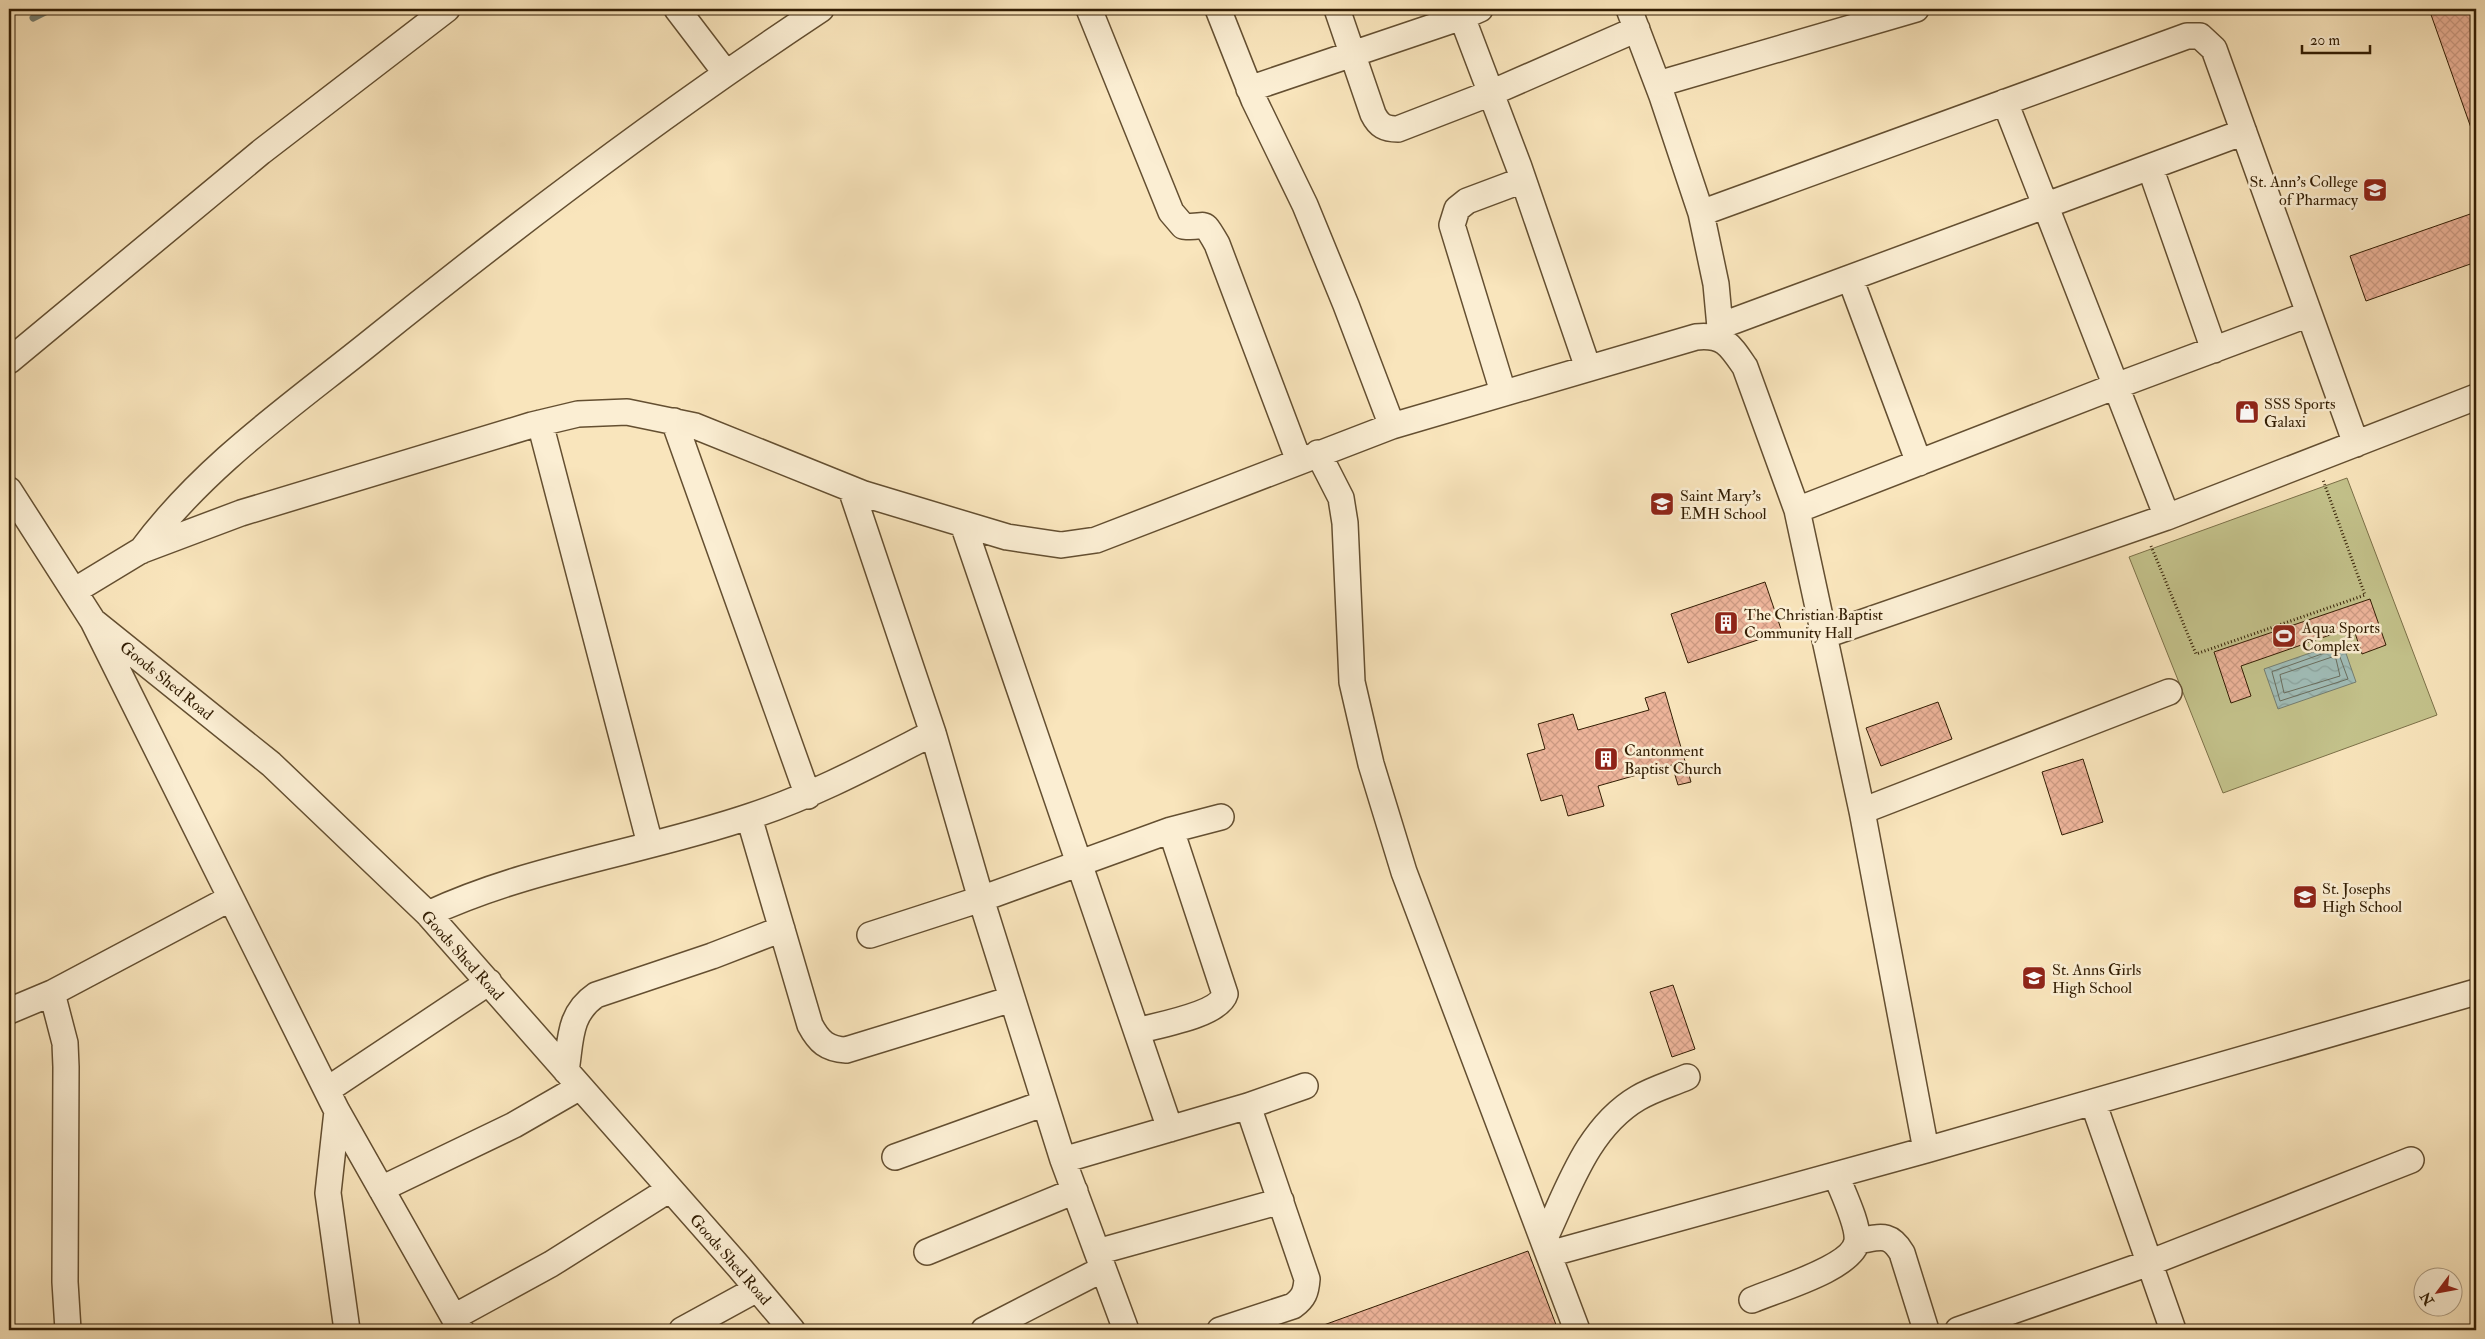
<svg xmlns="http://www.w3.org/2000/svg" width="2485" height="1339" viewBox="0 0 2485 1339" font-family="'IM FELL Double Pica',serif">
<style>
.garden{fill:#c4c38c;stroke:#7b7048}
.water{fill:url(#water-waves);stroke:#747d70}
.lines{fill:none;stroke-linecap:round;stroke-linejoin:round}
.shore{stroke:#696d5e;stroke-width:1}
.stream{stroke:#747d70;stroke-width:7}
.building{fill:url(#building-cross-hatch);stroke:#321d03}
.minor-casing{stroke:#644f31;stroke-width:28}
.path{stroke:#321d03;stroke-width:3;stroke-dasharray:1 2.5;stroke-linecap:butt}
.minor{stroke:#fbeed3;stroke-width:25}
.labels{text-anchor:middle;stroke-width:5;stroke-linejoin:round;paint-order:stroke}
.poi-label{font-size:16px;fill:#321d03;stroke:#fbeed3;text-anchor:start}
.street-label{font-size:16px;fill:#321d03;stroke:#fbeed3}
</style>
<defs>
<pattern id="water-waves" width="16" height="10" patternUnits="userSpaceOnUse" patternTransform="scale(1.25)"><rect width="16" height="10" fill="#a0bdb8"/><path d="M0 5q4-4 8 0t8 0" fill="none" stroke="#8aa29d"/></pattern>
<pattern id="building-cross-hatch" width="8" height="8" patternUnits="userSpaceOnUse" patternTransform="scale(1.25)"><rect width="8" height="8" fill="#edb49a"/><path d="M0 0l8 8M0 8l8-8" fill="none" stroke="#cc9a83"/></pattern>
</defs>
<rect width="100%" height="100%" fill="#f9e5bc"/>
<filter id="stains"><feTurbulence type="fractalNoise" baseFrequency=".004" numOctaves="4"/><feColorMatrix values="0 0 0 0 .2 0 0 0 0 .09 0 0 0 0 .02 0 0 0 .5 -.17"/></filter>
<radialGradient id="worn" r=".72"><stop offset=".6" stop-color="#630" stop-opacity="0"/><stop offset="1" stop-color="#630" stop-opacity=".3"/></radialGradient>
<path class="garden" d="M2347,478L2437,715L2223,793L2129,557Z"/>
<path class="water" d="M2342,642L2356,682L2278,709L2264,669Z"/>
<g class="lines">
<path class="shore" d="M2337,649L2348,679L2280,701L2272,672Z
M2333,657L2336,659L2340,676L2284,693L2280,675Z"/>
<path class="stream" d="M33,18L51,9"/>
</g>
<path class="building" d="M2429,9H2476V142Z
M2476,212V262L2366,301L2350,256Z
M1765,582L1782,632L1688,663L1671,614Z
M2370,599L2386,645L2362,654L2353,627L2241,666L2251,696L2231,703L2214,652Z
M1665,692L1691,782L1678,785L1672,765L1598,786L1604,806L1568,816L1562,795L1541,801L1527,754L1545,749L1538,724L1573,714L1578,730L1649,710L1645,698Z
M1938,702L1952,739L1881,766L1866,728Z
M2083,759L2103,822L2062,835L2042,772Z
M1673,985L1695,1049L1672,1057L1650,992Z
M1528,1251L1558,1330H1310Z"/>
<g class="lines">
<defs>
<path id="minor" d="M677,9L725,72
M1089,9L1171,212L1183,226C1208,229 1201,216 1217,244L1299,461
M1218,9L1254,100L1305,205L1346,305L1392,426
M1337,9L1373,114C1379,126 1385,129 1398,129L1491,93L1637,29
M1459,9L1519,167L1588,368
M1629,9L1662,96L1701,213L1716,284L1721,338
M1658,84L1916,9
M1249,89L1462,17L1480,9
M2005,102L2167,517
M2150,167L2214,350
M1701,213L2187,36H2200L2214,49L2356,444
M1850,278L1919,463
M1720,326L2244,132
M9,361L261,152L447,9
M1503,392L1452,225L1457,209L1467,201L1523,180
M674,421L808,796
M540,423L650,844
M1318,453L1341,498L1345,523L1352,682L1371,764L1404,872L1577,1330
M851,489L933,733L981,899L1063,1160L1126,1330
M9,490L93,621L337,1111L461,1330
M1797,510L2116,386L2309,314
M963,524L1170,1129
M141,551C202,468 287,409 367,345C513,227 664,113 821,9
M74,591L140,551L241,513L532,425L578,414L627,412L695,426L864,494L1007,537L1061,545L1096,540L1392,426L1696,337C1724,334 1730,345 1745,367L1797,510L1862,811L1926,1150
M93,621L271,764L428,914L739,1267L792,1330
M1826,635L2167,517L2476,397
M1862,811L2169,692
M749,817L810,1025C819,1042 827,1049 846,1050L1012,999
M428,914C531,866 645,852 751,816C815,795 874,763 933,733
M870,935L981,899L1171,830L1221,817
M52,993L65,1043L66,1067L65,1282L68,1330
M9,1011L52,993L231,898
M1137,1031C1158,1025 1219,1015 1225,994L1171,830
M566,1071C571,1041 568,1014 596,995L712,956L782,929
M327,1090L489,982
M2093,1102L2173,1330
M337,1111L328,1193L347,1330
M895,1157L1045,1103
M1063,1160L1248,1106L1305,1086
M381,1189L514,1125L580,1087
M1544,1240C1568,1190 1587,1128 1638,1098C1653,1089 1671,1084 1687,1077
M1857,1241C1879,1238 1889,1231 1902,1253L1926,1330
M927,1252L1075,1191
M1097,1252L1281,1201
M1549,1254L1926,1150L2476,992
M1752,1300C1775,1290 1853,1268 1857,1241C1859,1225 1842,1191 1836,1175
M454,1317L551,1264L670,1189
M682,1330L757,1289
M984,1330L1103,1269
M1220,1330L1293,1306C1304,1298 1306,1292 1307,1279L1248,1106
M1958,1330L2149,1263L2411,1160"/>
</defs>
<use href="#minor" class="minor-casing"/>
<path class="path" d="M2151,546L2196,654L2365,595L2323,480"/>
<use href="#minor" class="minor"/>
</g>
<defs>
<symbol id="university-square" viewBox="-11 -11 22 22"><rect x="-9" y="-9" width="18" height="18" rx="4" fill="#8f2418" stroke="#fbeed3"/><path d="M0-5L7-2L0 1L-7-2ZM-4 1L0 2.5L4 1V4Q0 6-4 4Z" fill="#fff"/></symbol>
<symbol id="shop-square" viewBox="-11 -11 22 22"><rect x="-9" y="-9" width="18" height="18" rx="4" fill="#8f2418" stroke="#fbeed3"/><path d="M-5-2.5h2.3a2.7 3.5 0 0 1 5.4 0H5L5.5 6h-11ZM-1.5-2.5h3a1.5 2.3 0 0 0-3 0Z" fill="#fff"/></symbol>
<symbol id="school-square" viewBox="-11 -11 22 22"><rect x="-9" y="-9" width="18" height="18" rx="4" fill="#8f2418" stroke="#fbeed3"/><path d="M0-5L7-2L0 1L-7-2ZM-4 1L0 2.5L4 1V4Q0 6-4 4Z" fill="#fff"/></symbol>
<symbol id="building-square" viewBox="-11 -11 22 22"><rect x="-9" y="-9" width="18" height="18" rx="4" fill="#8f2418" stroke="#fbeed3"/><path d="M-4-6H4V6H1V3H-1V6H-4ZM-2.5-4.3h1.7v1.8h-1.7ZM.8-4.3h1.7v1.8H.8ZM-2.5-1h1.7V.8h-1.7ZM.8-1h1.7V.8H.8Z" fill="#fff"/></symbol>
<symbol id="stadium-square" viewBox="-11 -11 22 22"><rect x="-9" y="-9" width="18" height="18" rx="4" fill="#8f2418" stroke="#fbeed3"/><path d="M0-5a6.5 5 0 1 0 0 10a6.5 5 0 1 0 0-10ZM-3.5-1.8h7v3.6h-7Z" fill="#fff"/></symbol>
</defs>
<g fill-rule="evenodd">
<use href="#university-square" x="2361" y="176" width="28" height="28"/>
<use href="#shop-square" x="2233" y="398" width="28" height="28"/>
<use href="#school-square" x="1648" y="490" width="28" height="28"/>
<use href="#building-square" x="1712" y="609" width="28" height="28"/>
<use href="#stadium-square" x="2270" y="622" width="28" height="28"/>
<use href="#building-square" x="1592" y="745" width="28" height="28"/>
<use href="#school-square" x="2291" y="883" width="28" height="28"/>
<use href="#school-square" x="2020" y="964" width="28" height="28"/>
</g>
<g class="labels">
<g class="poi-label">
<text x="2358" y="187" text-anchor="end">St. Ann's College<tspan x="2358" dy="18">of Pharmacy</tspan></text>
<text x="2264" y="409">SSS Sports<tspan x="2264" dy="18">Galaxi</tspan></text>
<text x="1680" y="501">Saint Mary's<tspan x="1680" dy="18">EMH School</tspan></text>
<text x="1744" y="620">The Christian Baptist<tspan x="1744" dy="18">Community Hall</tspan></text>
<text x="2302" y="633">Aqua Sports<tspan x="2302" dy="18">Complex</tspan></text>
<text x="1624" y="756">Cantonment<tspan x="1624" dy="18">Baptist Church</tspan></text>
<text x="2322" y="894">St. Josephs<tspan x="2322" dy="18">High School</tspan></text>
<text x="2052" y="975">St. Anns Girls<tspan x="2052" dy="18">High School</tspan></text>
</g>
<g class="street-label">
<text transform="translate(167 680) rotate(39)" y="6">Goods Shed Road</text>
<text transform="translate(463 955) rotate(48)" y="6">Goods Shed Road</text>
<text transform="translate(731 1259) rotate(49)" y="6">Goods Shed Road</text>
</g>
</g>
<rect width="2485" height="1339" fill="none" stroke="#f9e5bc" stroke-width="30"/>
<rect x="10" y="10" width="2465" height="1319" fill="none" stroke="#321d03" stroke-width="2.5"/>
<rect x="15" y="15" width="2455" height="1309" fill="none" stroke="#321d03"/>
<g transform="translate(2438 1292) rotate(238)"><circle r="24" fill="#fbeed3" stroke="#ab9a80"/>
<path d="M0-4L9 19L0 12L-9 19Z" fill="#8f2418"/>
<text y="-8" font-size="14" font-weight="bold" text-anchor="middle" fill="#321d03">N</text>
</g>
<path d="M2302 45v8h68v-8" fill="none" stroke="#321d03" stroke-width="2.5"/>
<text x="2310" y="45" font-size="15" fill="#321d03" stroke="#fbeed3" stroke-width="4" paint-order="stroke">20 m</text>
<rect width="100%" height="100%" filter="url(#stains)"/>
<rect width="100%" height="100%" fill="url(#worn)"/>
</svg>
